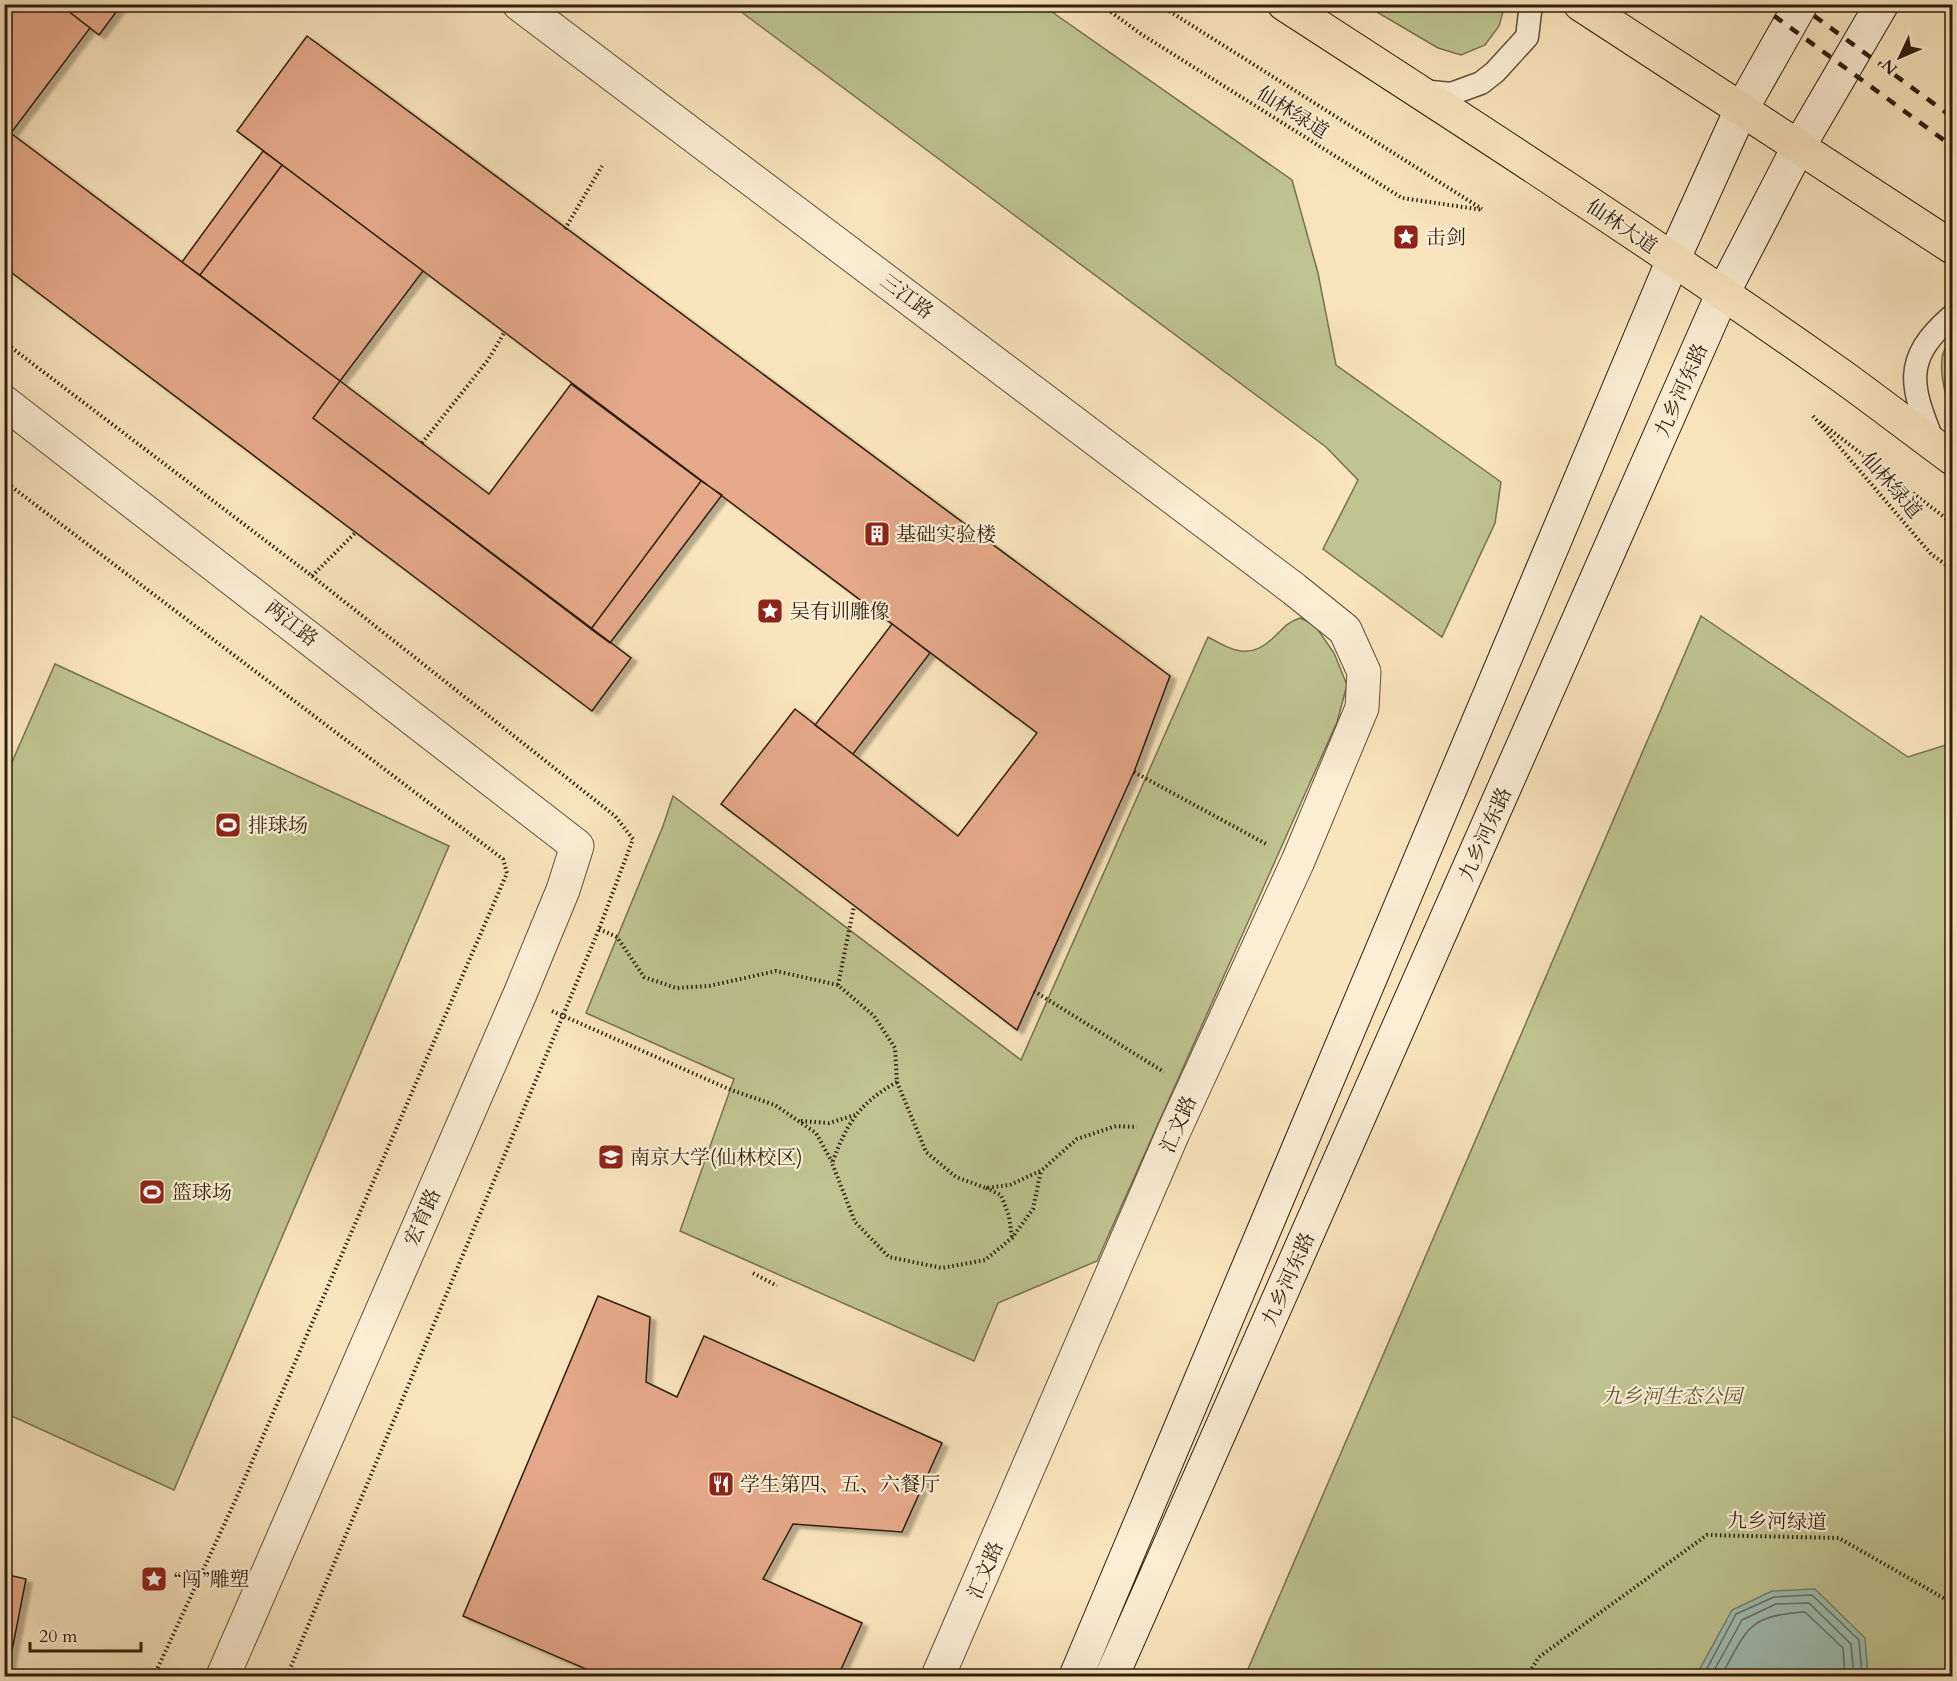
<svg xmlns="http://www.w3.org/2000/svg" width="1957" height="1681" viewBox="0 0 1957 1681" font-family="Cardo,'Noto Serif SC',serif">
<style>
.green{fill:#bfc490;stroke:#767250;stroke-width:1.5}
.water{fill:#9ebfb5;stroke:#717f73;stroke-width:1.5}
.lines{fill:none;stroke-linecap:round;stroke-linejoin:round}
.shore{stroke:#666f62;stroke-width:1.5}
.building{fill:#e5a989;stroke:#2d1f10;stroke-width:1.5;filter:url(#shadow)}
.service-casing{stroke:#60503b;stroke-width:25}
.minor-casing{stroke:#60503b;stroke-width:35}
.secondary-casing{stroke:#2d1f10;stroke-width:35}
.primary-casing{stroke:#2d1f10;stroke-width:35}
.path{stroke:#2d1f10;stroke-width:4;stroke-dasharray:1.5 3;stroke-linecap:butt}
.service{stroke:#fbeed4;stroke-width:22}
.minor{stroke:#fbeed4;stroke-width:33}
.secondary{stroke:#fbeed4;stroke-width:33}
.primary{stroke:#f9e5bd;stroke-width:33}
.rail{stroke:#2d1f10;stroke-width:4.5;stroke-dasharray:10 10;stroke-linecap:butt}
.labels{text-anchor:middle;stroke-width:4.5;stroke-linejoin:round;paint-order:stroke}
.street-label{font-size:20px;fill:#2d1f10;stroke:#fbeed4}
.poi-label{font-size:20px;fill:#2d1f10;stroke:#fbeed4;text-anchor:start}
.park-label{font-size:20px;font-style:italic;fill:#595136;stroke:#fbeed4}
</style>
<defs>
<filter id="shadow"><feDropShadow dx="6" dy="4" stdDeviation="1.5" flood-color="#0004"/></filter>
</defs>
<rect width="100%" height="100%" fill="#f9e5bd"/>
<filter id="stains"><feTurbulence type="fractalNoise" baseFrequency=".00333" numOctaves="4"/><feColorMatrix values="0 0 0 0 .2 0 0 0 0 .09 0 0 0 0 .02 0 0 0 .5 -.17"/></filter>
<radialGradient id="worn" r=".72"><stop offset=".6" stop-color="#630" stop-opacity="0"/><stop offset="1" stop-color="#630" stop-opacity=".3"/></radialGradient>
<path class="green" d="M732,5H1042L1292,180L1318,273L1336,365L1501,482L1495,523L1442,637L1323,549L1358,480L1326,447Z
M1505,5L1499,26L1485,45L1461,55L1438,48L1365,5Z
M1952,340V400L1946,396C1942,379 1936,352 1952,340Z
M1701,616L1908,757L1952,743V1676H1245Z
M1300,618L1314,624L1334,653L1347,685L1337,722L1097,1261L998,1303L974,1361L680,1231L734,1079L586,1013L663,826L673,796L1021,1060L1208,637C1232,650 1249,661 1273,638C1283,629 1286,623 1300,618Z
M55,664L449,846L174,1490L5,1413V778Z"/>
<path class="water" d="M1815,1589L1865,1638L1868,1676H1696L1732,1610L1772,1591Z"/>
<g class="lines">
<path class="shore" d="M1703,1676L1736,1614L1774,1597L1812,1595L1859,1640L1862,1676
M1711,1676L1742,1620L1776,1604L1809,1603L1851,1644L1854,1676
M1721,1676C1747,1630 1747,1615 1805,1612L1843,1648L1845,1676"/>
</g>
<path class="building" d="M8,4H59L90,28L11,133L4,128V9Z
M59,4H122L99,35Z
M307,36L1170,676L1134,772L1017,1030L721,804L795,709L958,836L1037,733L237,131Z
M4,128L340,381L313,418L631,658L592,711L4,267Z
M263,151L282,165L200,275L182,262Z
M282,165L423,271L340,381L200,275Z
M340,381L489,494L571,384L701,481L591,629L313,418Z
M701,481L722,495L610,643L591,629Z
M892,624L930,653L853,754L815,725Z
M598,1296L650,1317L646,1382L677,1397L704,1336L942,1443L902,1532L793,1524L763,1579L862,1623L838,1676H602L463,1616Z
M4,1574L26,1579L7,1676H4Z"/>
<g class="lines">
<defs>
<path id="service" d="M1421,91L1451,94L1481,83L1495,72L1527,37L1531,4
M1934,444C1911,387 1901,360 1952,316"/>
<path id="minor" d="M519,4L1294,589L1345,630L1364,672L1362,708L1298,861L1173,1133L938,1676
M4,402L577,846L563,890L520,994L223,1676"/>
<path id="secondary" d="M1076,1676L1673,260L1741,110L1801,4
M1112,1676L1722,295L1799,146L1882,4"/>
<path id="primary" d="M1284,4C1471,125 1658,246 1839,374C1878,402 1915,431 1952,458
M1580,4L1952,247"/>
</defs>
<use href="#service" class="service-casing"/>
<use href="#minor" class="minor-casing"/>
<use href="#secondary" class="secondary-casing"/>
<use href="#primary" class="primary-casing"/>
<path class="path" d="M1100,4L1141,34L1402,198L1483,210
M1158,4L1482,209
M565,229L602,166
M4,342L312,576L615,816L633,839L599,929L287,1676
M1813,416L1931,554L1952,569
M1820,422L1952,523
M422,443L488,360L504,333
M4,481L503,859L507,873L235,1501L154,1676
M312,576L356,532
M1134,772L1268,845
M599,929L617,937L644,977L676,988L709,986L776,971L838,985L874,1016L895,1048L897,1082L926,1152L956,1177L986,1188L1010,1185L1042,1170L1077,1139L1116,1126L1137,1127
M838,985L854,906
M1034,991L1164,1072
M552,1011L731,1090L775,1105L816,1133L832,1162
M897,1082C858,1104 848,1122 832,1163L855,1222L889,1257L942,1268L985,1260L1012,1238L1033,1209L1041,1170
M801,1121L829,1123L855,1115
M986,1188L1001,1195L1009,1216L1012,1238
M753,1273L777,1286
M1527,1676L1539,1657L1707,1535L1839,1538L1952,1603"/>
<use href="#service" class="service"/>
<use href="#minor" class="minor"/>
<use href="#secondary" class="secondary"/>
<use href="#primary" class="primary"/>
<path class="rail" d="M1758,4L1952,146
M1798,4L1952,117"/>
</g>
<defs>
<symbol id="sight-square" viewBox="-11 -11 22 22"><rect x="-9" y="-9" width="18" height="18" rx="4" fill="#8f2418" stroke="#fbeed4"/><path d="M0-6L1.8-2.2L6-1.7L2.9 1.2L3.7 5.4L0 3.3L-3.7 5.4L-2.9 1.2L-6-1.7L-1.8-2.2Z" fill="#fff"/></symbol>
<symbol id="building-square" viewBox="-11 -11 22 22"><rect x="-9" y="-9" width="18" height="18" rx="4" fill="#8f2418" stroke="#fbeed4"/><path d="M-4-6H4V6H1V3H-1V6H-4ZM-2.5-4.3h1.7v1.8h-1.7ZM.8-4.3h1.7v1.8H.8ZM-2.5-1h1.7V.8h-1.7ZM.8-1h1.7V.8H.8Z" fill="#fff"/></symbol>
<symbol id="stadium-square" viewBox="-11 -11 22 22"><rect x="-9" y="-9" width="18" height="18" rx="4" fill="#8f2418" stroke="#fbeed4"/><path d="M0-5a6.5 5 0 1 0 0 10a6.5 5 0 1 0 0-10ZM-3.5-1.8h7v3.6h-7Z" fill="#fff"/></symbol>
<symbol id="university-square" viewBox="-11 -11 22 22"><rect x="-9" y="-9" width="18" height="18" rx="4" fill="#8f2418" stroke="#fbeed4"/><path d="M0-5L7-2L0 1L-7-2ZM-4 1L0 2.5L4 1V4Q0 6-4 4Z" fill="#fff"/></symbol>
<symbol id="restaurant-square" viewBox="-11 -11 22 22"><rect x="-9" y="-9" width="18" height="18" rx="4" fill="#8f2418" stroke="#fbeed4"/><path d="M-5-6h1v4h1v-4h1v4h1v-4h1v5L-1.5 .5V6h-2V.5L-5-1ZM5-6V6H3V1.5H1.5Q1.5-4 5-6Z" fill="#fff"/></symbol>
</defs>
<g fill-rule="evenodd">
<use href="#sight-square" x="1391" y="222" width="30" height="30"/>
<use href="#building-square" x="862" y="519" width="30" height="30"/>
<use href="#sight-square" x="755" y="596" width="30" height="30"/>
<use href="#stadium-square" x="213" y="810" width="30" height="30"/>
<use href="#university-square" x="596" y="1142" width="30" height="30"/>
<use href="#stadium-square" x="137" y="1177" width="30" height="30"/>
<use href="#restaurant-square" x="706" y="1469" width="30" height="30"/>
<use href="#sight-square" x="139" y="1564" width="30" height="30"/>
</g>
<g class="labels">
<g class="street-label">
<text transform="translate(1293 112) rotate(32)" y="7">仙林绿道</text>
<text transform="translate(1622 226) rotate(34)" y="7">仙林大道</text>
<text transform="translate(907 296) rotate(37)" y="7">三江路</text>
<text transform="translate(1681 390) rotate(-66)" y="7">九乡河东路</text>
<text transform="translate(1892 485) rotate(49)" y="7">仙林绿道</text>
<text transform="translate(292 623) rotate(38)" y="7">两江路</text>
<text transform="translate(1485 834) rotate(-66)" y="7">九乡河东路</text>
<text transform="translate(1178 1124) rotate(-66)" y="7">汇文路</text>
<text transform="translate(422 1217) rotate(-66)" y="7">宏育路</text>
<text transform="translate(1288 1279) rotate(-66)" y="7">九乡河东路</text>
<text transform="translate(1777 1521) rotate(1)" y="7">九乡河绿道</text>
<text transform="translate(985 1570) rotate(-67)" y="7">汇文路</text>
</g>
<g class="poi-label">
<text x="1426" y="244">击剑</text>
<text x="896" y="541">基础实验楼</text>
<text x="790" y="618">吴有训雕像</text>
<text x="248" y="832">排球场</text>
<text x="630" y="1164">南京大学(仙林校区)</text>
<text x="172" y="1199">篮球场</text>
<text x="740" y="1491">学生第四、五、六餐厅</text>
<text x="174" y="1586">“闯”雕塑</text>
</g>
<g class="park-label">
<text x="1672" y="1403">九乡河生态公园</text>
</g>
</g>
<rect width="1957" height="1681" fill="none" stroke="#f9e5bd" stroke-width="24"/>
<rect x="6" y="6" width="1945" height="1669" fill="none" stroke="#2d1f10" stroke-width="3"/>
<rect x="12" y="12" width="1933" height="1657" fill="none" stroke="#2d1f10" stroke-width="1.5"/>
<g transform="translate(1900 57) rotate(226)" stroke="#fbeed4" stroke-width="4.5" paint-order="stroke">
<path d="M0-4.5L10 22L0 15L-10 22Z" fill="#2d1f10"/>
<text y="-9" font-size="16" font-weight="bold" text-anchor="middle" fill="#2d1f10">N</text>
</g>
<path d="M30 1642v9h111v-9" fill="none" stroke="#2d1f10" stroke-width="3"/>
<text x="39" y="1642" font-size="18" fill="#2d1f10" stroke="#fbeed4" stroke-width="4.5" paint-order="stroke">20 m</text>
<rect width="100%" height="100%" filter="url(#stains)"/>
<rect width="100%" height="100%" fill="url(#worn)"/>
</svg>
